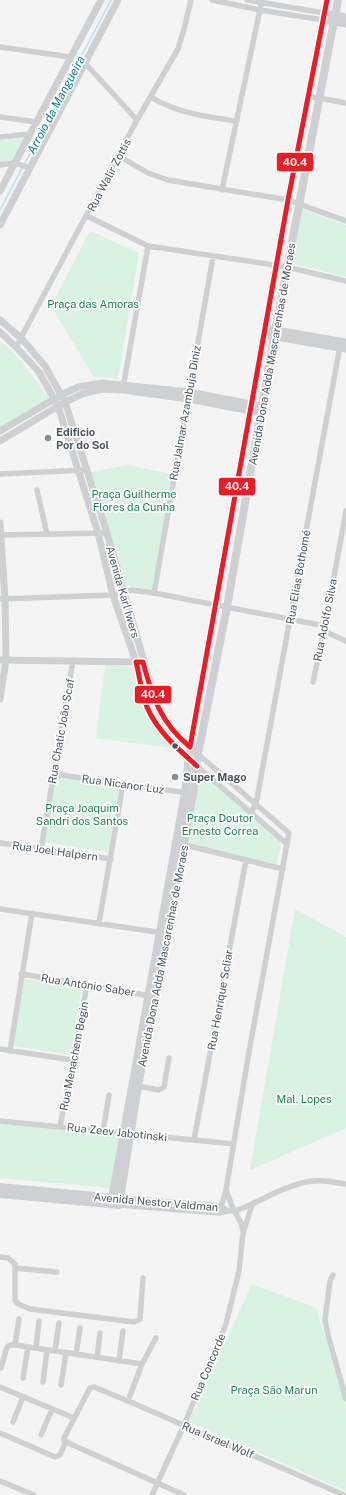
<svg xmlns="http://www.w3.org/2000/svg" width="346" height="1495" viewBox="0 0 346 1495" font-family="'Public Sans',sans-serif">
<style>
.green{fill:#d9f2e3}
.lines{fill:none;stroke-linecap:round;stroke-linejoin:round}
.stream{stroke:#aee2f0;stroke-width:1.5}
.minor{stroke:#ced0d2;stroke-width:5.5}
.tertiary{stroke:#ced0d2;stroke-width:7}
.secondary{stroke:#ced0d4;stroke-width:8}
.bus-1-casing{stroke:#fff;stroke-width:8}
.bus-1{stroke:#ed1c24;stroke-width:5}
.poi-dot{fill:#868d94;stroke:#fff;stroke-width:1.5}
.bus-dot{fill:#4a5661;stroke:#fff;stroke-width:1.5}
.labels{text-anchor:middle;stroke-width:3.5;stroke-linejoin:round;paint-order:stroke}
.street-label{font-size:11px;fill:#4a5661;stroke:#fff}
.park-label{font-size:11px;fill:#17864f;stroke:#fff}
.poi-label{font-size:11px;font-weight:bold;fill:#4a5661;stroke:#fff;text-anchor:start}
.water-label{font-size:12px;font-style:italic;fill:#0c7c9b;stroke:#fff}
.line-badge{stroke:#fff;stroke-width:1.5}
.badge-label{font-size:11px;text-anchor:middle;font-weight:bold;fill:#fff}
</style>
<rect width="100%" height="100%" fill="#f4f4f4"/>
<path class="green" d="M25,137L13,161L0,163V140Z
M301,208L346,225V277L291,263Z
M90,231L139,253L118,379L94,377L51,306Z
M0,341L14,352L49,398L0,427Z
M127,465L172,474L152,590L124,585L91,472Z
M105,665L134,667L144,708L173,748L96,738Z
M200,771L282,840L276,866L187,844Z
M55,776L119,787L108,852L45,842Z
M295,909L346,937V1128L250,1170Z
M24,979L82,988L70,1055L14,1046Z
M0,1122L119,1134L110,1188L0,1178Z
M252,1284L316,1308L346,1407V1491L189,1422Z"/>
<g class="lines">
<path class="stream" d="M24,165L111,0
M0,210L22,168"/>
<path class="minor" d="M212,0L260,10L323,20
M247,0L324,13
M0,47L71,57
M85,63L137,120
M308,96L346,103
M151,97C176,113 207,117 237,121
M0,117L37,122
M0,137L30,134
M119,156L148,173L168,180L288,200L346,221
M0,165L15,163L30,168
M222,190L262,0
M87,216L148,246L287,267L346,281
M16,347L137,120L178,49L184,29L191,0
M123,388L148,246
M0,474L87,470
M37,490L47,534
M0,535L107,533
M154,593L213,257
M0,599L113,595L132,590L154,593L325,626
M324,631L346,641
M313,682L325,626L346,511
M198,754L289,833L250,1046L226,1190L219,1213
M197,766L287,844
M54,774L188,793
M251,812L256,804L340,346
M0,843L111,859
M181,844L283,869
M41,849L73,660
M0,909L163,933
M99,923L123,784
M21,974L151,996
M0,1049L72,1060
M10,1051L32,913
M138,1086L159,1090L164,1087L169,1058
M0,1121L234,1144
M60,1127L87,985
M103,1131L109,1095
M194,1140L246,860
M226,1190L232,1206L241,1223L243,1231
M120,1198L211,1205L224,1208L227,1211
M119,1205L219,1213L227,1211H235C258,1203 283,1186 306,1182C319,1179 333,1182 346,1184
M0,1257L8,1258L15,1264V1300L18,1304L30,1309L134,1322L140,1319L143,1278
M15,1268L57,1272
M333,1275L330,1281L325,1320L328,1335L346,1399
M15,1345L19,1319
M36,1348L39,1321
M55,1351L59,1323
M76,1354L80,1328
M97,1357L100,1333
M119,1361L123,1331
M1,1368L7,1347L10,1345H15L142,1364
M23,1378L28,1347
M43,1382L47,1350
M61,1385L66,1353
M0,1387L74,1418
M128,1401L142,1364L156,1338
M13,1422L23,1397
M0,1433L55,1457L60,1455L66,1441
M41,1435L52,1409
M0,1481L34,1495
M152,1495L184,1425L226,1324L239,1271L243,1233L252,1205
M184,1495L64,1441V1438L90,1388L94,1387L128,1401L344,1495"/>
<path class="tertiary" d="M324,13L346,17
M323,20L346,24
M0,191L101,0
M0,225L118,0
M0,320L22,339L45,366L65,402L107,533L157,707C167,727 181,740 198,754
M265,328L346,342
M0,332L16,347L39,372L58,406L98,533L113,595L136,662L147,707L159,729L191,762
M264,335L346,349
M0,431L61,395L78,387L102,383L189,392L262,406
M0,441L65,402L82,394L102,389L123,390L188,399L261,413
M0,523L5,599L6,660L0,699
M0,660L139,662"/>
<path class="secondary" d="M0,1187L115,1198
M0,1194L119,1205L138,1086L193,794L198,754L227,607L274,337L338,0
M111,1204L176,843L185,793L190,747L288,200L327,0"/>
<defs>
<path id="bus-1" d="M197,766C178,749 157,731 147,707C141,693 140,677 136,662H143C152,697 161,723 190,747L288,200L327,0"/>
</defs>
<use href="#bus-1" class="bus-1-casing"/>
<use href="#bus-1" class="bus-1"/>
</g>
<g class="poi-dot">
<circle cx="48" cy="438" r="4"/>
<circle cx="175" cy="777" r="4"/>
</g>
<circle class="bus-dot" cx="175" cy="746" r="3.5"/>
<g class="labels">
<g class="street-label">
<text transform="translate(109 175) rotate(-62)" y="4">Rua Walir Zottis</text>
<text transform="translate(272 354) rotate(-80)" y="4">Avenida Dona Adda Mascarenhas de Moraes</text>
<text transform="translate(185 413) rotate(-80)" y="4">Rua Jalmar Azambuja Diniz</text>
<text transform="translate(298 577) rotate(-80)" y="4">Rua Elias Bothomé</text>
<text transform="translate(123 592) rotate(74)" y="4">Avenida Karl Iwers</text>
<text transform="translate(325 620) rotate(-79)" y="4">Rua Adolfo Silva</text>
<text transform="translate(61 731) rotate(-80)" y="4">Rua Chatic João Scaf</text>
<text transform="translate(123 784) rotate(8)" y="4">Rua Nicanor Luz</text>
<text transform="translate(55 851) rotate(8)" y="4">Rua Joel Halpern</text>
<text transform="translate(163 956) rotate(-79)" y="4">Avenida Dona Adda Mascarenhas de Moraes</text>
<text transform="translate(88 985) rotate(9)" y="4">Rua Antônio Saber</text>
<text transform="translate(220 1000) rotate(-80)" y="4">Rua Henrique Scliar</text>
<text transform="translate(74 1056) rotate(-79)" y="4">Rua Menachem Begin</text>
<text transform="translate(117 1132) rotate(6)" y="4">Rua Zeev Jabotinski</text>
<text transform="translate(156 1202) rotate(5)" y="4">Avenida Nestor Valdman</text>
<text transform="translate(208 1367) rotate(-67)" y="4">Rua Concorde</text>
<text transform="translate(218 1440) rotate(23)" y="4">Rua Israel Wolf</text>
</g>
<g class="park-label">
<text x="93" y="308">Praça das Amoras</text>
<text x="134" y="498">Praça Guilherme<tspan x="134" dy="13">Flores da Cunha</tspan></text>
<text x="82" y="812">Praça Joaquim<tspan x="82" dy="13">Sandri dos Santos</tspan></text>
<text x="220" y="822">Praça Doutor<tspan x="220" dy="13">Ernesto Correa</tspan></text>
<text x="304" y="1103">Mal. Lopes</text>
<text x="274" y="1394">Praça São Marun</text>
</g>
<g class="poi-label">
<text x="56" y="436">Edificio<tspan x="56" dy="13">Por do Sol</tspan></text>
<text x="183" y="781">Super Mago</text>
</g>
<g class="water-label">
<text transform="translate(56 105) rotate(-62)" y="4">Arroio da Mangueira</text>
</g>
</g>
<g class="line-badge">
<rect x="276" y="152" width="38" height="20" rx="4" fill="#ed1c24"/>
<rect x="218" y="477" width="38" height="19" rx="4" fill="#ed1c24"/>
<rect x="134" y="685" width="38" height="19" rx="4" fill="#ed1c24"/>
</g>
<g class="badge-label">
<text x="295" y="166">40.4</text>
<text x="237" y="490">40.4</text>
<text x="153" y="698">40.4</text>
</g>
</svg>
